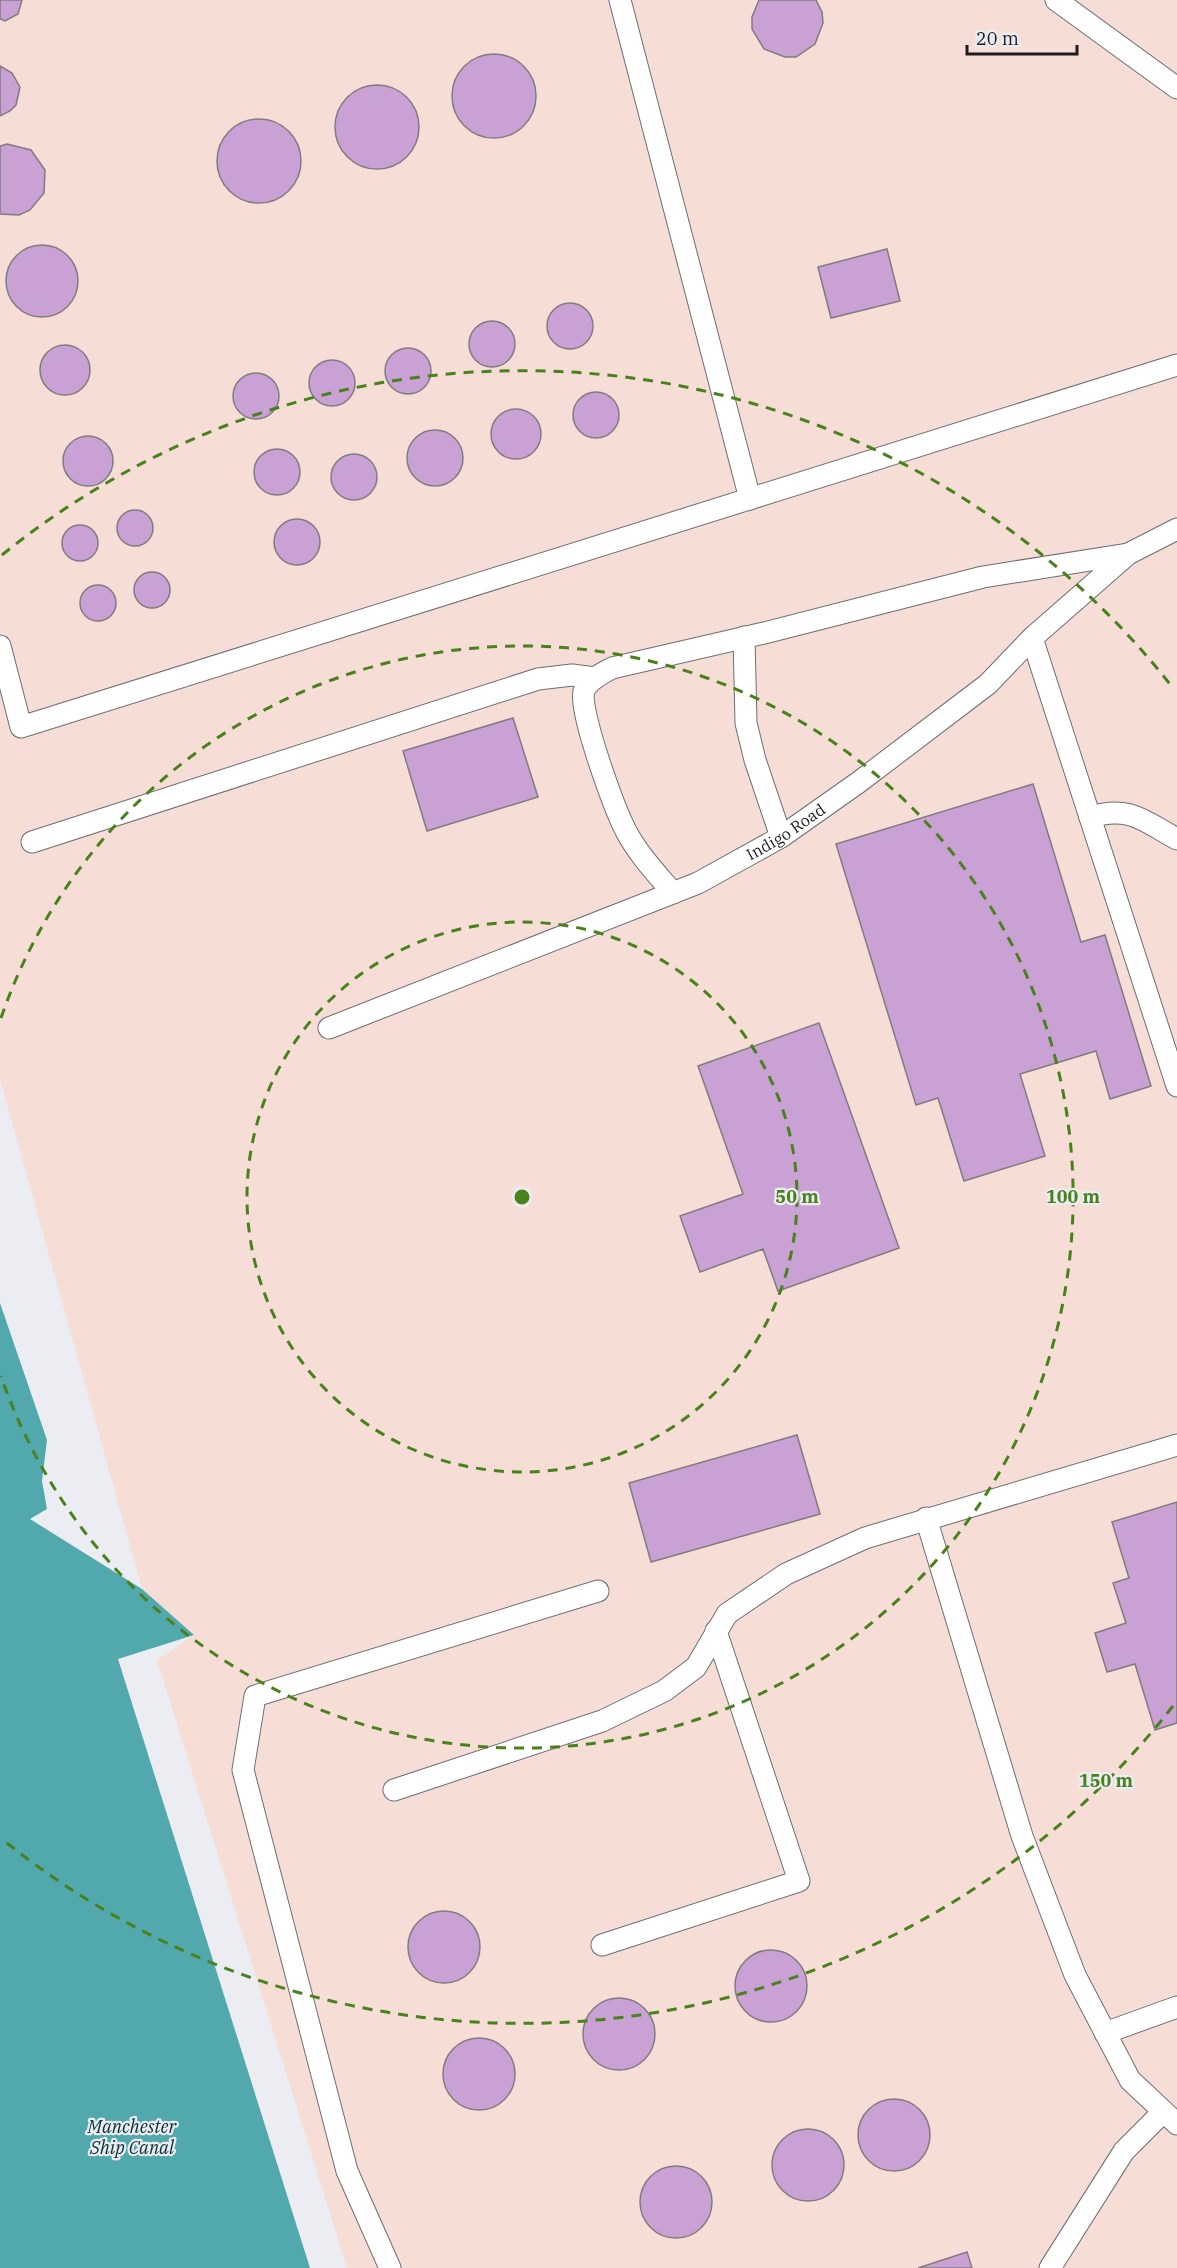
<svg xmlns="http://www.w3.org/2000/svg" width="1177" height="2268" viewBox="0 0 1177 2268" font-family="'IBM Plex Serif',serif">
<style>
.industrial{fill:#f6ddd5}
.water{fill:#51a8ad}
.building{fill:#caa1d4;stroke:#7f7c80;stroke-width:1.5}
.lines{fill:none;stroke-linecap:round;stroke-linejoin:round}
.service-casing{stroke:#6d6e73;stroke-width:23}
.service{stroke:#fff;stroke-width:21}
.ring{fill:none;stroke:#49821d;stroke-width:3;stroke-dasharray:10 8}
.labels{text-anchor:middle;stroke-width:4.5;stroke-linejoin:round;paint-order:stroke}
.street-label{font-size:16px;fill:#1c1c1e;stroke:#ecedf3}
.water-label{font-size:18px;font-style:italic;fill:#043133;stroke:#ecedf3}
.centre{fill:#49821d;stroke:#ecedf3;stroke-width:3}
.ring-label{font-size:18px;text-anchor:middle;font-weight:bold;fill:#49821d;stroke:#ecedf3;stroke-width:4.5;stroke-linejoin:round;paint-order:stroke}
</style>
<rect width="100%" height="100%" fill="#ecedf3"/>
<path class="industrial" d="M0,0H1177V2268H347L157,1660L194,1635L142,1589L0,1079Z"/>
<path class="water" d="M0,1303L47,1440L42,1481L47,1509L30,1519L142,1589L194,1635L118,1659L310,2268H0Z"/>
<path class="building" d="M0,0H22L18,14L5,21L0,19Z
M759,0H816L822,12L823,23L815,44L796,57H785L764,49L752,29V17Z
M452 96a42 42 0 1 1 84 0a42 42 0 1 1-84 0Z
M0,66L12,73L20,87L16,105L10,111L0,116Z
M335 127a42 42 0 1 1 84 0a42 42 0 1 1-84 0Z
M217 161a42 42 0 1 1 84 0a42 42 0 1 1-84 0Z
M7,144L31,150L45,170L44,193L30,210L19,215L0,214V146Z
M6 281a36 36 0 1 1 72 0a36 36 0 1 1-72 0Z
M887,249L900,301L831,318L818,267Z
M547 326a23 23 0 1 1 46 0a23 23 0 1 1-46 0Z
M469 344a23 23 0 1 1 46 0a23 23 0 1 1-46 0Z
M40 370a25 25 0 1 1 50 0a25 25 0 1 1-50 0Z
M385 371a23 23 0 1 1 46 0a23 23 0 1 1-46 0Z
M309 383a23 23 0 1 1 46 0a23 23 0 1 1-46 0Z
M233 396a23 23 0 1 1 46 0a23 23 0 1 1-46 0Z
M573 415a23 23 0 1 1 46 0a23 23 0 1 1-46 0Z
M491 434a25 25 0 1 1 50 0a25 25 0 1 1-50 0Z
M407 458a28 28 0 1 1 56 0a28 28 0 1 1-56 0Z
M63 461a25 25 0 1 1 50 0a25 25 0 1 1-50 0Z
M254 472a23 23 0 1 1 46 0a23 23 0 1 1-46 0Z
M331 477a23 23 0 1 1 46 0a23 23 0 1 1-46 0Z
M117 528a18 18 0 1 1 36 0a18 18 0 1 1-36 0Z
M274 542a23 23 0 1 1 46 0a23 23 0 1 1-46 0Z
M62 543a18 18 0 1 1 36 0a18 18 0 1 1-36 0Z
M134 590a18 18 0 1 1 36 0a18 18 0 1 1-36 0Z
M80 603a18 18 0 1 1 36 0a18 18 0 1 1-36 0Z
M513,718L538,797L427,831L403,751Z
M1033,784L1081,942L1105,935L1151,1086L1110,1099L1096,1051L1020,1074L1045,1156L964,1181L938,1098L916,1105L836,844Z
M819,1023L899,1248L778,1291L763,1249L700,1272L680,1216L743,1194L698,1066Z
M797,1435L820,1514L651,1562L629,1483Z
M1177,1502V1723L1155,1730L1135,1664L1107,1672L1095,1633L1126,1623L1113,1583L1129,1578L1112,1522Z
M408 1947a36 36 0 1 1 72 0a36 36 0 1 1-72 0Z
M735 1986a36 36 0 1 1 72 0a36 36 0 1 1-72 0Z
M583 2034a36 36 0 1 1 72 0a36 36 0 1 1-72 0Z
M443 2074a36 36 0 1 1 72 0a36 36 0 1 1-72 0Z
M858 2135a36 36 0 1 1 72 0a36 36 0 1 1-72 0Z
M772 2165a36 36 0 1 1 72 0a36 36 0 1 1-72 0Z
M640 2202a36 36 0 1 1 72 0a36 36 0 1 1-72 0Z
M967,2252L972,2268H918Z"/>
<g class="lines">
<defs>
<g id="service">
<path d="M620,0L750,499"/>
<path d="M1056,0L1177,88"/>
<path d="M744,637L746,723L755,760L781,837"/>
<path d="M1032,638L1177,1086"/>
<path d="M0,646L21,727L1177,365"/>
<path d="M1090,817C1129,805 1144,821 1177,839"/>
<path d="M32,842L538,679L572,675L595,678"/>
<path d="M673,893C656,873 638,854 626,831C615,810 578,710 584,691C588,680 603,673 612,668L764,633L983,577L1128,554"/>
<path id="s1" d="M329,1028L698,883L781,837L859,782L988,684L1032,638L1128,554L1177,529"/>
<path d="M926,1518L1022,1836L1075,1975L1130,2080L1177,2124"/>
<path d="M394,1790L602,1721L664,1691L696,1667L727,1614L786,1574L865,1538L1177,1445"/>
<path d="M602,1945L799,1881L716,1631"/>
<path d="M1105,2033L1177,2007"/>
<path d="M390,2268L347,2171L243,1770L255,1696L598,1591"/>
<path d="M1050,2268L1124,2151L1163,2112"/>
</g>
</defs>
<use href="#service" class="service-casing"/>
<use href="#service" class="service"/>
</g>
<g class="ring">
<circle cx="522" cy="1197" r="275"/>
<path d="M1 1018A551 551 0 1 1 1 1376"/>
<path d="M1173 1706A826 826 0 0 1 2 1839M2 555A826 826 0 0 1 1173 688"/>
</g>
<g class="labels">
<g class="street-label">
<text dy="6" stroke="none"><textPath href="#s1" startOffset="498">Indigo Road</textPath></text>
</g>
<g class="water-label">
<text x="132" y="2133">Manchester<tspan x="132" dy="21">Ship Canal</tspan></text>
</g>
</g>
<circle cx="522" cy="1197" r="9" class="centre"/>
<g class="ring-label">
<text x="797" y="1203">50 m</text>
<text x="1073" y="1203">100 m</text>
<text x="1106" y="1787">150 m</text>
</g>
<path d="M967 45v9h110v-9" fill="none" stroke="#1c1c1e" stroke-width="3"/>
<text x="976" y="45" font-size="18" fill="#1c1c1e" stroke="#ecedf3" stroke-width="4.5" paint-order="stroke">20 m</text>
</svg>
